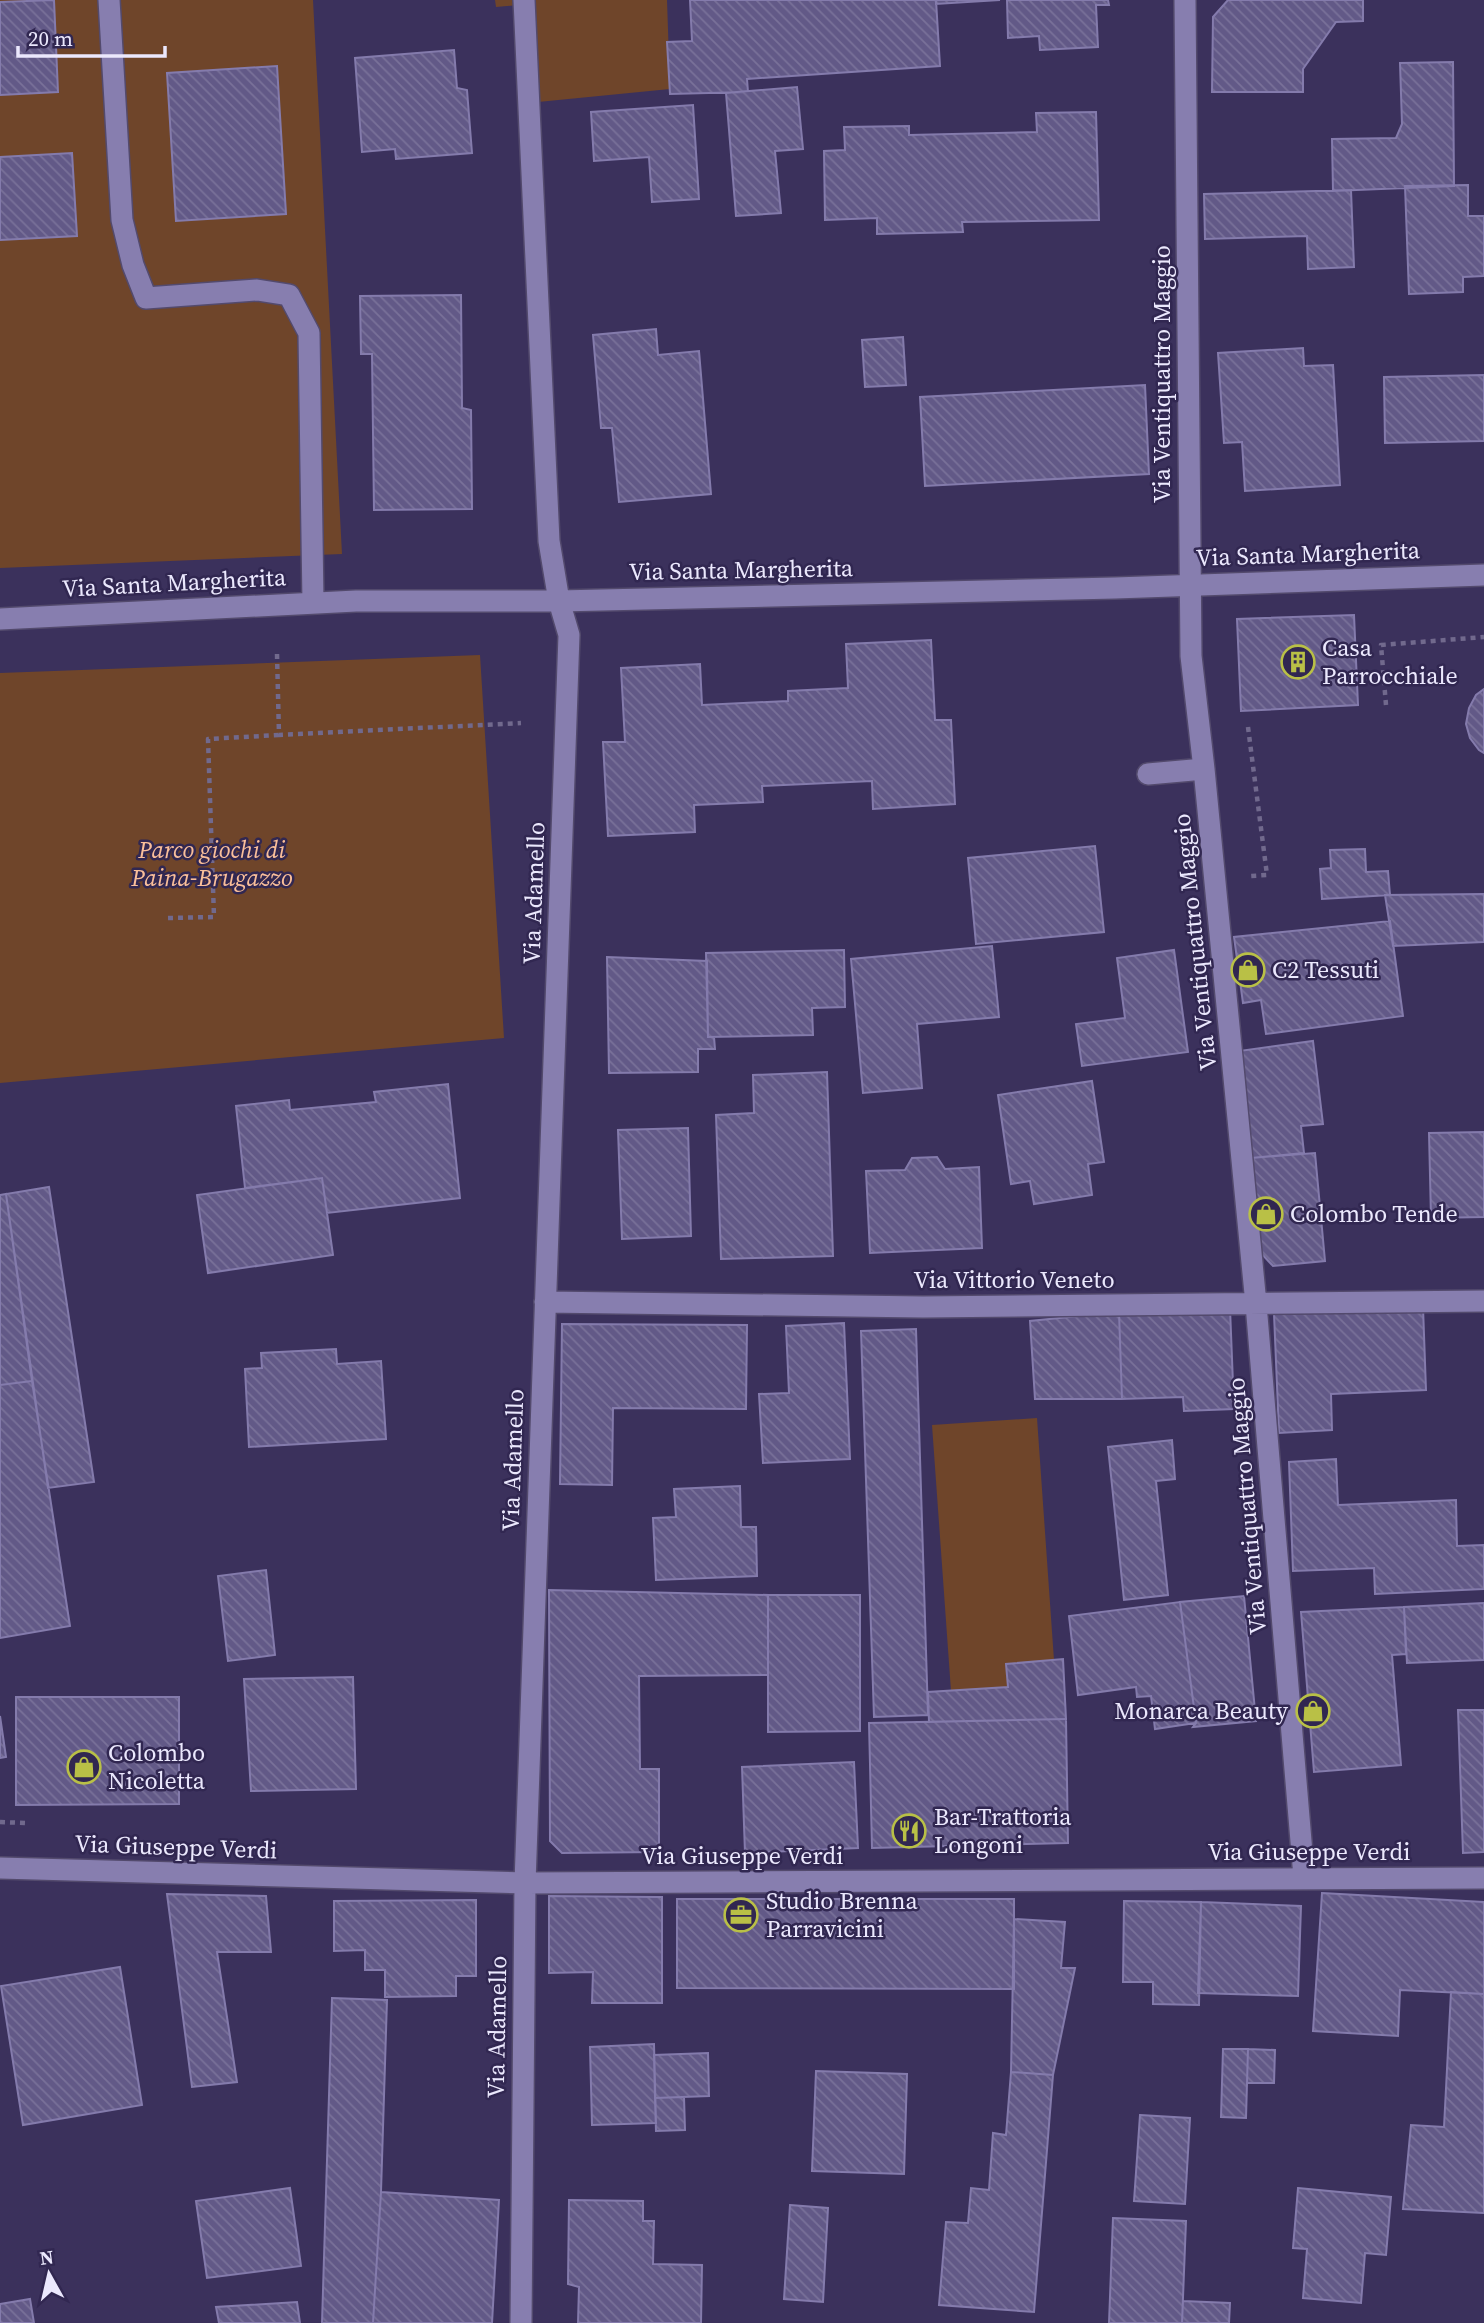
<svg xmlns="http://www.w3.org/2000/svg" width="1484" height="2323" viewBox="0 0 1484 2323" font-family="'Source Serif 4',serif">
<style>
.green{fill:#6f452a}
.building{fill:url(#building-back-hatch);stroke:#847bac;stroke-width:2}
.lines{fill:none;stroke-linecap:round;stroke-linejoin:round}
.minor-casing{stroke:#534a6d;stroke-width:24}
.path{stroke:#71698d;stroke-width:4.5;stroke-dasharray:5 5;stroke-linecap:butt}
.minor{stroke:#877eaf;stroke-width:21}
.labels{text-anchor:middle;stroke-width:5;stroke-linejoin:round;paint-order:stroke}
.street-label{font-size:24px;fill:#ebe8fd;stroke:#312751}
.poi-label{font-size:24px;fill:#ebe8fd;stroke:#312751;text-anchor:start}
.park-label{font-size:24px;font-style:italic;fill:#fabf9a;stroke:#312751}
</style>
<defs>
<pattern id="building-back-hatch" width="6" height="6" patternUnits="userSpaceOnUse" patternTransform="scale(1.75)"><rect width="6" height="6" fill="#625987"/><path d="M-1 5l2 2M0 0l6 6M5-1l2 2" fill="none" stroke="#797199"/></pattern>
</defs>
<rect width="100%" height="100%" fill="#3b315c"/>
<path class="green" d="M0,0H313L342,554L0,568Z
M495,0H667L670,89L538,102L529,4L496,7Z
M480,655L504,1038L0,1083V673Z
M1037,1418L1054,1660L1007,1664L1008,1687L951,1691L932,1425Z"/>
<path class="building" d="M54,0L58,92L0,95V2Z
M690,0H936L940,66L747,79L748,92L670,94L667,42L692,41Z
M936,0H1000L936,4Z
M1007,0H1108L1109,5H1096L1098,47L1040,50L1039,36L1008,38Z
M1228,0H1363V21L1336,22L1303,69V92H1212L1213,17Z
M454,50L457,88L467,90L472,153L396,159L395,149L362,152L355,58Z
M1453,62L1454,186L1333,191L1332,139L1396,138L1402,124L1400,63Z
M277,66L286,214L176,221L167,73Z
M797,87L803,149L775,151L781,213L736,216L726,93Z
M693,105L699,199L652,202L649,157L594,161L591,112Z
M1096,112L1099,220L962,222L963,232L877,234V218L825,220L824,151L845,150L844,127L909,126V135L1037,132L1036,113Z
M72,153L77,236L0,240V157Z
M1468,185V216H1484V276L1463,277V292L1409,294L1405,186Z
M1351,190L1354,267L1308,269L1307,236L1205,239L1204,194Z
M461,295L462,408L471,410L472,509L374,510L372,354H361L360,296Z
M656,329L658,355L699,351L711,494L619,502L612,428H601L593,335Z
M903,337L906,385L865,387L862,340Z
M1303,348L1304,366L1333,365L1340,485L1245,491L1242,442L1224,443L1218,353Z
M1484,375V441L1385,443L1384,377Z
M1145,385L1149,474L925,486L920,397Z
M1354,615L1358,705L1241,711L1237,619Z
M931,640L935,720H951L955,804L873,809L872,781L762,786L763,802L694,805L695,832L608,836L603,742H625L621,668L700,664L702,705L788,701V691L848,688L846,644Z
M1484,689V753L1479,750L1470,738L1466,724L1469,708L1476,695Z
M1095,846L1104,932L976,944L968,858Z
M1365,849L1366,872L1388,871L1390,895L1322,899L1320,869L1331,868L1330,850Z
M1484,894V942L1393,946L1385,895Z
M1390,921L1403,1016L1266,1034L1261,1000L1243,1003L1234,937Z
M992,946L999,1017L917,1024L922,1088L863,1093L851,959Z
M844,950L845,1007L812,1008L813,1035L708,1037L706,953Z
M1174,950L1188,1052L1082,1066L1076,1024L1125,1018L1117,958Z
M607,957L707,961L708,1037H714L715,1049H698V1072L609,1073Z
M1313,1041L1323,1124L1301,1126L1304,1153L1251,1158L1239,1051Z
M827,1072L833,1256L721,1259L716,1115L754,1113L753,1075Z
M1092,1081L1104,1162L1088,1164L1092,1195L1034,1204L1030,1181L1011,1184L998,1095Z
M448,1084L460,1198L327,1213L322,1178L245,1188L236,1106L289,1100L290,1110L376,1102L374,1092Z
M688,1128L691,1236L622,1239L618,1130Z
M1484,1132V1217L1431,1218L1429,1133Z
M1315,1153L1325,1261L1273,1266L1259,1251L1251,1158Z
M937,1157L945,1169L979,1167L982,1248L870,1253L866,1171L905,1170L912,1158Z
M322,1178L333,1255L208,1273L197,1195Z
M49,1187L94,1482L48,1488L6,1194Z
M6,1194L32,1381L0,1385V1195Z
M1423,1307L1426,1390L1331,1394L1332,1430L1279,1433L1274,1314Z
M1230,1308L1234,1409L1184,1411L1183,1397L1122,1399L1119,1312Z
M1119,1312L1122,1399H1035L1030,1321Z
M844,1323L850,1459L763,1463L759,1394L789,1393L786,1326Z
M562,1324L747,1325L746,1409L613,1408L612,1485L560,1484Z
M916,1329L928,1715L874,1717L861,1331Z
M336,1349L337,1364L381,1361L386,1439L249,1447L245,1369L262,1368L261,1353Z
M32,1381L70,1626L0,1638V1385Z
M1172,1440L1175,1479L1156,1481L1168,1595L1124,1600L1108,1447Z
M1336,1459L1338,1505L1456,1500L1457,1546L1484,1545V1589L1375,1594L1374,1568L1293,1571L1289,1462Z
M740,1486L741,1527H756L757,1576L656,1580L653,1518L676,1517L674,1489Z
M266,1570L275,1655L228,1661L218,1576Z
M549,1590L768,1595V1675L639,1676L640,1769H659V1852L562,1853L550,1841Z
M768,1595H860V1731L768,1732Z
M1244,1596L1256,1721L1193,1727L1196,1723L1180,1602Z
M1180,1602L1196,1723L1155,1729L1151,1696L1137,1697L1136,1687L1078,1695L1069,1616Z
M1484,1603V1660L1407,1663L1404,1607Z
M1404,1607L1406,1654L1392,1655L1401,1765L1314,1772L1301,1612Z
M1063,1659L1066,1719L929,1722L928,1692L1008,1687L1006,1664Z
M353,1677L356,1789L251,1791L244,1679Z
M16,1697H179V1804L16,1805Z
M1458,1710H1484V1852L1463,1853Z
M0,1716L6,1757L0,1758Z
M1066,1719L1068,1843L872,1848L869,1723Z
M854,1762L858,1848L745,1853L742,1767Z
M1322,1893L1484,1902V1994L1400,1990L1398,2036L1313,2031Z
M167,1894L266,1896L271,1952H217L237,2082L192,2087Z
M549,1896L662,1897V2003H592L593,1972L549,1973Z
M677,1899H1014V1989L677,1988Z
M476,1900V1976H456V1996L385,1997V1970H365V1950L334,1951V1901Z
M1124,1901L1201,1902L1199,2005L1153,2004V1982H1123Z
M1201,1902L1301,1906L1298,1996L1198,1993Z
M1014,1919L1065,1922L1061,1968H1075L1053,2075L1011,2072Z
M120,1967L142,2105L23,2125L1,1986Z
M1451,1992L1484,1994V2213L1403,2209L1411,2125L1444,2127Z
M332,1998L387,2000L381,2192L373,2323H322Z
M654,2044L656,2123L592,2125L590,2047Z
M1223,2049H1248L1246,2118L1221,2117Z
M1248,2049L1275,2050L1274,2083H1247Z
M708,2053L709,2096L655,2098L654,2055Z
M816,2071L907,2074L904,2174L812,2171Z
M1011,2072L1053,2075L1034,2312L939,2305L946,2222L968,2223L971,2188L989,2190L993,2133L1006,2135Z
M684,2097L685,2130L656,2131L655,2098Z
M1140,2115L1190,2118L1185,2204L1134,2201Z
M290,2188L301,2266L207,2278L196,2201Z
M1298,2188L1391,2197L1386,2255L1365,2253L1361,2303L1303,2298L1307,2249L1293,2248Z
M381,2192L499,2200L492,2323H373Z
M569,2200L643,2201V2221H654L653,2264L702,2265L701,2323H578L579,2287L568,2284Z
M790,2205L828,2208L823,2302L784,2299Z
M1113,2218L1186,2221L1182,2323H1109Z
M30,2299L34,2323H0V2304Z
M1183,2301L1230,2303L1229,2323H1182Z
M297,2302L300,2323H219L216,2307Z"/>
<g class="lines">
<defs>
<path id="minor" d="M109,0L122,220L133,265L146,298L257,290L289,295L309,333L313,603
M1185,0L1191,656L1204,769L1256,1304L1304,1877
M0,619L356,601H559L1115,588L1484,575
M1148,774L1204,769
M545,1302L923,1307L1484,1301
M0,1868L525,1883L1484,1878
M521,2323L525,1883L569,635L559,601L549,541L524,0"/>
</defs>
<use href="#minor" class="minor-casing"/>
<path class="path" d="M277,654L279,735L521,723
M1386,705L1381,645L1484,637
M1248,727L1267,875L1250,876
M168,918L214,917L208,739L279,735
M0,1822L25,1823"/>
<use href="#minor" class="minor"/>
</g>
<defs>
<symbol id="building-ring" viewBox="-11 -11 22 22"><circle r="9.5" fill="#312751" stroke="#b9c046" stroke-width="1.5"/><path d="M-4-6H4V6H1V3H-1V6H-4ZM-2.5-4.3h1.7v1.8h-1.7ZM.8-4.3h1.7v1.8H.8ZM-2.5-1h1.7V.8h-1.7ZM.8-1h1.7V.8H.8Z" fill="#b9c046"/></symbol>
<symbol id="shop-ring" viewBox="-11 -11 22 22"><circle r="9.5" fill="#312751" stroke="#b9c046" stroke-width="1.5"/><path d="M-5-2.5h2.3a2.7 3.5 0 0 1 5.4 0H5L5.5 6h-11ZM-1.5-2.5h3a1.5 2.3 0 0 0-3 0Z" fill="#b9c046"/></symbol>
<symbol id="restaurant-ring" viewBox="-11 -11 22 22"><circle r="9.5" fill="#312751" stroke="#b9c046" stroke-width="1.5"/><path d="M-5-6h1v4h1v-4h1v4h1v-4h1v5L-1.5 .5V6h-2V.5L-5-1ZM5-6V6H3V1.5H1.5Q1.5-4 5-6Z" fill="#b9c046"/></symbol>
<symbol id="office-ring" viewBox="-11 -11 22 22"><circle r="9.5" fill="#312751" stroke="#b9c046" stroke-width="1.5"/><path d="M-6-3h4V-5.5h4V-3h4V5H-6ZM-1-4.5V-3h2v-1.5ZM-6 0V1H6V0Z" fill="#b9c046"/></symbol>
</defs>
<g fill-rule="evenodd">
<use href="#building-ring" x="1279" y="643" width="38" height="38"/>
<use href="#shop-ring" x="1229" y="951" width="38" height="38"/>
<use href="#shop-ring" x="1247" y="1195" width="38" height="38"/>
<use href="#shop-ring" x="1294" y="1692" width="38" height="38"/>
<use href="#shop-ring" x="65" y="1748" width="38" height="38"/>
<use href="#restaurant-ring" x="890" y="1812" width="38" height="38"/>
<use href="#office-ring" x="722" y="1896" width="38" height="38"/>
</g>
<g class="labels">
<g class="street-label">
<text transform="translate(1162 374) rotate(-90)" y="8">Via Ventiquattro Maggio</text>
<text transform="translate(1308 554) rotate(-2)" y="8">Via Santa Margherita</text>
<text transform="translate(741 570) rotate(-1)" y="8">Via Santa Margherita</text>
<text transform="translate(174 583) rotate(-3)" y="8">Via Santa Margherita</text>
<text transform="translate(534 893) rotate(-88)" y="8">Via Adamello</text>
<text transform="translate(1195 942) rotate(-96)" y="8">Via Ventiquattro Maggio</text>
<text x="1014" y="1288">Via Vittorio Veneto</text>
<text transform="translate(513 1460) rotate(-88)" y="8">Via Adamello</text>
<text transform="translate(1247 1506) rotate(-95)" y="8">Via Ventiquattro Maggio</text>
<text transform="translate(176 1847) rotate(2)" y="8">Via Giuseppe Verdi</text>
<text x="1309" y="1860">Via Giuseppe Verdi</text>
<text x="742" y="1864">Via Giuseppe Verdi</text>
<text transform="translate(497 2027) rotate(-89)" y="8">Via Adamello</text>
</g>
<g class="poi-label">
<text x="1322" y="656">Casa<tspan x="1322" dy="28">Parrocchiale</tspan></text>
<text x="1272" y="978">C2 Tessuti</text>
<text x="1290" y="1222">Colombo Tende</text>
<text x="1288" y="1719" text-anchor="end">Monarca Beauty</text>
<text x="108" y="1761">Colombo<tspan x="108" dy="28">Nicoletta</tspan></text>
<text x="934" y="1825">Bar-Trattoria<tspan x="934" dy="28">Longoni</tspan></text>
<text x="766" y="1909">Studio Brenna<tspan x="766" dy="28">Parravicini</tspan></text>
</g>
<g class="park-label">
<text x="212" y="858">Parco giochi di<tspan x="212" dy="28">Paina-Brugazzo</tspan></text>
</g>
</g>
<g transform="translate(49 2274) rotate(352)" stroke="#312751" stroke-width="5" paint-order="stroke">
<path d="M0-5L12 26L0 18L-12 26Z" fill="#ebe8fd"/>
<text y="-10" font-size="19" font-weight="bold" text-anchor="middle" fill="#ebe8fd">N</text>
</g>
<path d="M18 46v10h147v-10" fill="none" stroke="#ebe8fd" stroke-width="3.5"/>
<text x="28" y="46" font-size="21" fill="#ebe8fd" stroke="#312751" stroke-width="5" paint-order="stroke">20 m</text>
</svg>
